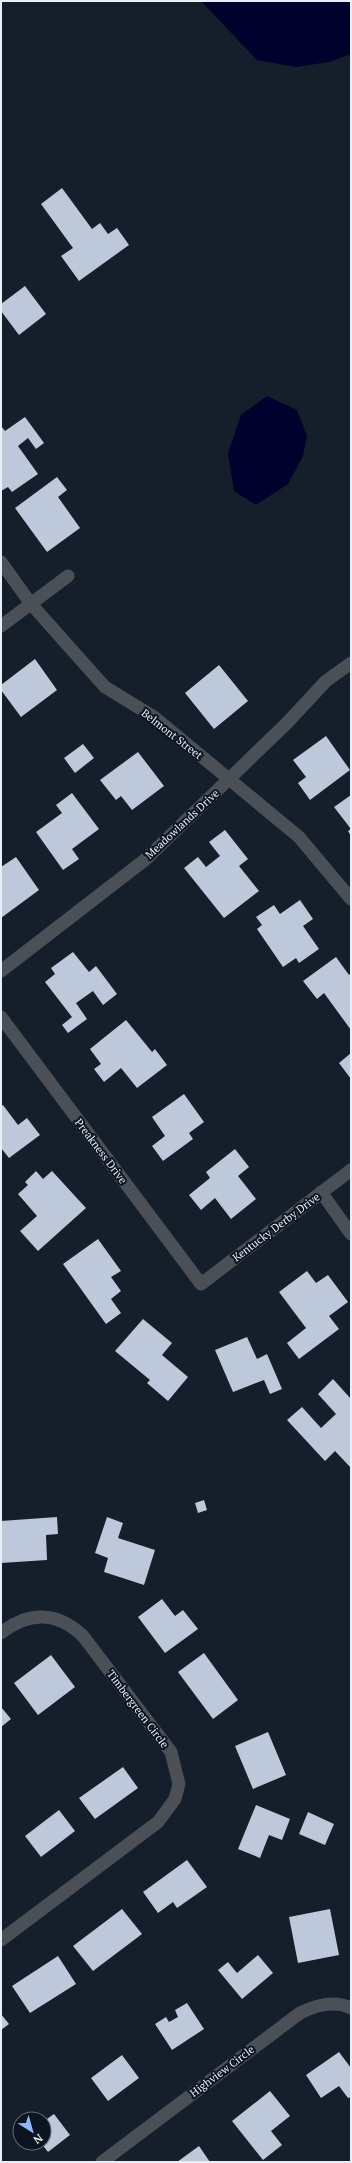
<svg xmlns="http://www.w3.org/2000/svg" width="352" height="2163" viewBox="0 0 352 2163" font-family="'PT Serif',serif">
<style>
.water{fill:#00022d}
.building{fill:#bdc8db}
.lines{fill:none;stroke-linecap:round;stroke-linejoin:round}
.street{stroke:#4b4f56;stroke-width:13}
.labels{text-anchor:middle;stroke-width:4;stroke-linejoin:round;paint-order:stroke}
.street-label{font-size:11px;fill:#e9eff8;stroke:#0d1421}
</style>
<rect width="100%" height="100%" fill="#151e2b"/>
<path class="water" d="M201,1H351V54L329,62L296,67L257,60Z
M267,396L297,410L307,436L303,456L288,484L256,505L234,491L228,453L241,415Z"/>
<path class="building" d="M62,188L92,229L100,223L108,234L117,228L129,245L79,281L61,256L73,248L41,204Z
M25,286L46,314L19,335L1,311V304Z
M25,417L44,443L36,449L28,438L18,446L38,474L12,492L8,487L1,491V426L5,431Z
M57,477L67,490L58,497L80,528L47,552L15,508Z
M35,659L57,690L21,717L1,690V685Z
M219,665L248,701L214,729L185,693Z
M326,736L350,770L310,800L298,783L306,777L293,760Z
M83,744L94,758L75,773L64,758Z
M138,752L164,786L132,810L121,796L116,800L100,780Z
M72,793L99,829L72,849L79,859L63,870L36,832L62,813L56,805Z
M351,795V836L348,831L351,829L334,807Z
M225,830L248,859L239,866L259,891L224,918L184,868L198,857L206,867L220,856L209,842Z
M16,857L39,890L1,918V867Z
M300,900L313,919L303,926L319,949L299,963L296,958L283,967L257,929L262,925L256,917L274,905L280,914Z
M73,952L89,972L96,966L117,994L103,1005L93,991L76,1003L87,1019L68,1033L62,1025L72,1017L45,982L55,974L51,968Z
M336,957L349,975L351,973V1030L324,993L317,999L303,981Z
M126,1020L152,1052L155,1049L167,1065L137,1088L121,1068L104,1082L94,1069L101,1064L90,1049Z
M351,1053V1079L339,1063Z
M184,1094L204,1122L189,1133L193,1139L163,1161L152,1146L165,1136L152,1117Z
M3,1105L18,1125L27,1118L40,1135L9,1158L1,1148V1106Z
M235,1149L249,1167L238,1176L256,1199L231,1219L215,1198L201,1210L189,1195L210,1178L206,1172Z
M36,1171L43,1179L52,1171L86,1208L38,1251L20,1231L37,1216L18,1194L28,1185L25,1182Z
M98,1239L121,1271L111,1277L121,1291L111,1299L121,1313L106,1324L63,1264Z
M307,1271L316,1283L328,1275L348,1302L329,1316L339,1329L299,1359L287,1343L306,1328L279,1292Z
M143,1319L172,1343L162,1355L188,1377L168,1401L147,1383L150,1380L115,1351Z
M247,1337L257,1359L267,1354L282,1389L270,1394L264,1380L233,1392L215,1350Z
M333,1379L351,1399V1468L335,1451L325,1461L287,1420L302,1407L321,1428L336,1414L318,1394Z
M204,1500L207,1510L198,1513L195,1503Z
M57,1517L58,1534L46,1535L47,1560L1,1563V1521Z
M107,1517L123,1523L118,1538L155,1550L144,1585L104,1572L108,1558L95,1553Z
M162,1599L175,1616L183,1610L198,1629L165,1653L138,1617Z
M204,1653L238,1700L213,1719L178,1672Z
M51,1655L75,1687L38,1715L14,1683Z
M1,1707L11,1719L1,1727Z
M268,1732L286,1775L253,1789L235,1746Z
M123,1767L138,1788L95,1819L79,1798Z
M256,1805L290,1819L282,1840L269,1835L260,1858L238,1849Z
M59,1810L75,1831L41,1857L25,1836Z
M308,1812L334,1824L325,1845L299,1834Z
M187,1860L207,1887L177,1908L173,1902L158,1913L143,1892Z
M122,1909L142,1934L93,1971L73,1946Z
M330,1909L339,1955L298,1963L289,1917Z
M258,1955L273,1973L242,1999L218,1970L228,1962L237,1973Z
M58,1956L76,1984L30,2013L12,1986Z
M187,2003L204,2029L172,2050L155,2024L166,2017L169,2022L178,2017L175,2010Z
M1,2014L9,2024L1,2030Z
M339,2052L351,2068V2097L348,2098L339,2086L321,2098L306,2075Z
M122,2055L139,2078L108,2101L91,2078Z
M270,2091L290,2116L271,2131L282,2145L263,2160L232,2121Z
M54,2114L70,2135L48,2152L41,2143H44V2121Z
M199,2146L210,2162H177Z"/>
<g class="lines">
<path class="street" d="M1,562L31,604L105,687L154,717L299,837L351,899
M1,626L68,576
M1,971L146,859L287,723L326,681L351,663
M1,1017L201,1284L351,1170
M321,1192L351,1234
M1,1633C29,1611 57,1611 83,1636L171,1752L179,1784L175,1799L158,1822L1,1940
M102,2162L300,2013C316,2005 334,2000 351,2008"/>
</g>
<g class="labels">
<g class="street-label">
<text transform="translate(172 734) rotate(38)" y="4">Belmont Street</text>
<text transform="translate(182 824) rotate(-43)" y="4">Meadowlands Drive</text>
<text transform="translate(101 1151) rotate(53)" y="4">Preakness Drive</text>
<text transform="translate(276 1227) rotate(-37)" y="4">Kentucky Derby Drive</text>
<text transform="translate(138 1709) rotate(53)" y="4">Timbergreen Circle</text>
<text transform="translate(222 2071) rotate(-37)" y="4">Highview Circle</text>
</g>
</g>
<rect width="352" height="2163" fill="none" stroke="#e9eff8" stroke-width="4"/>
<g transform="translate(32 2131) rotate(143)"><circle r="19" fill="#0d1421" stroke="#656c77"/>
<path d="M0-3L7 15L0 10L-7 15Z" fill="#8fb8fd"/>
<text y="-6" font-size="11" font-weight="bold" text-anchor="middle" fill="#e9eff8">N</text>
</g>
</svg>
